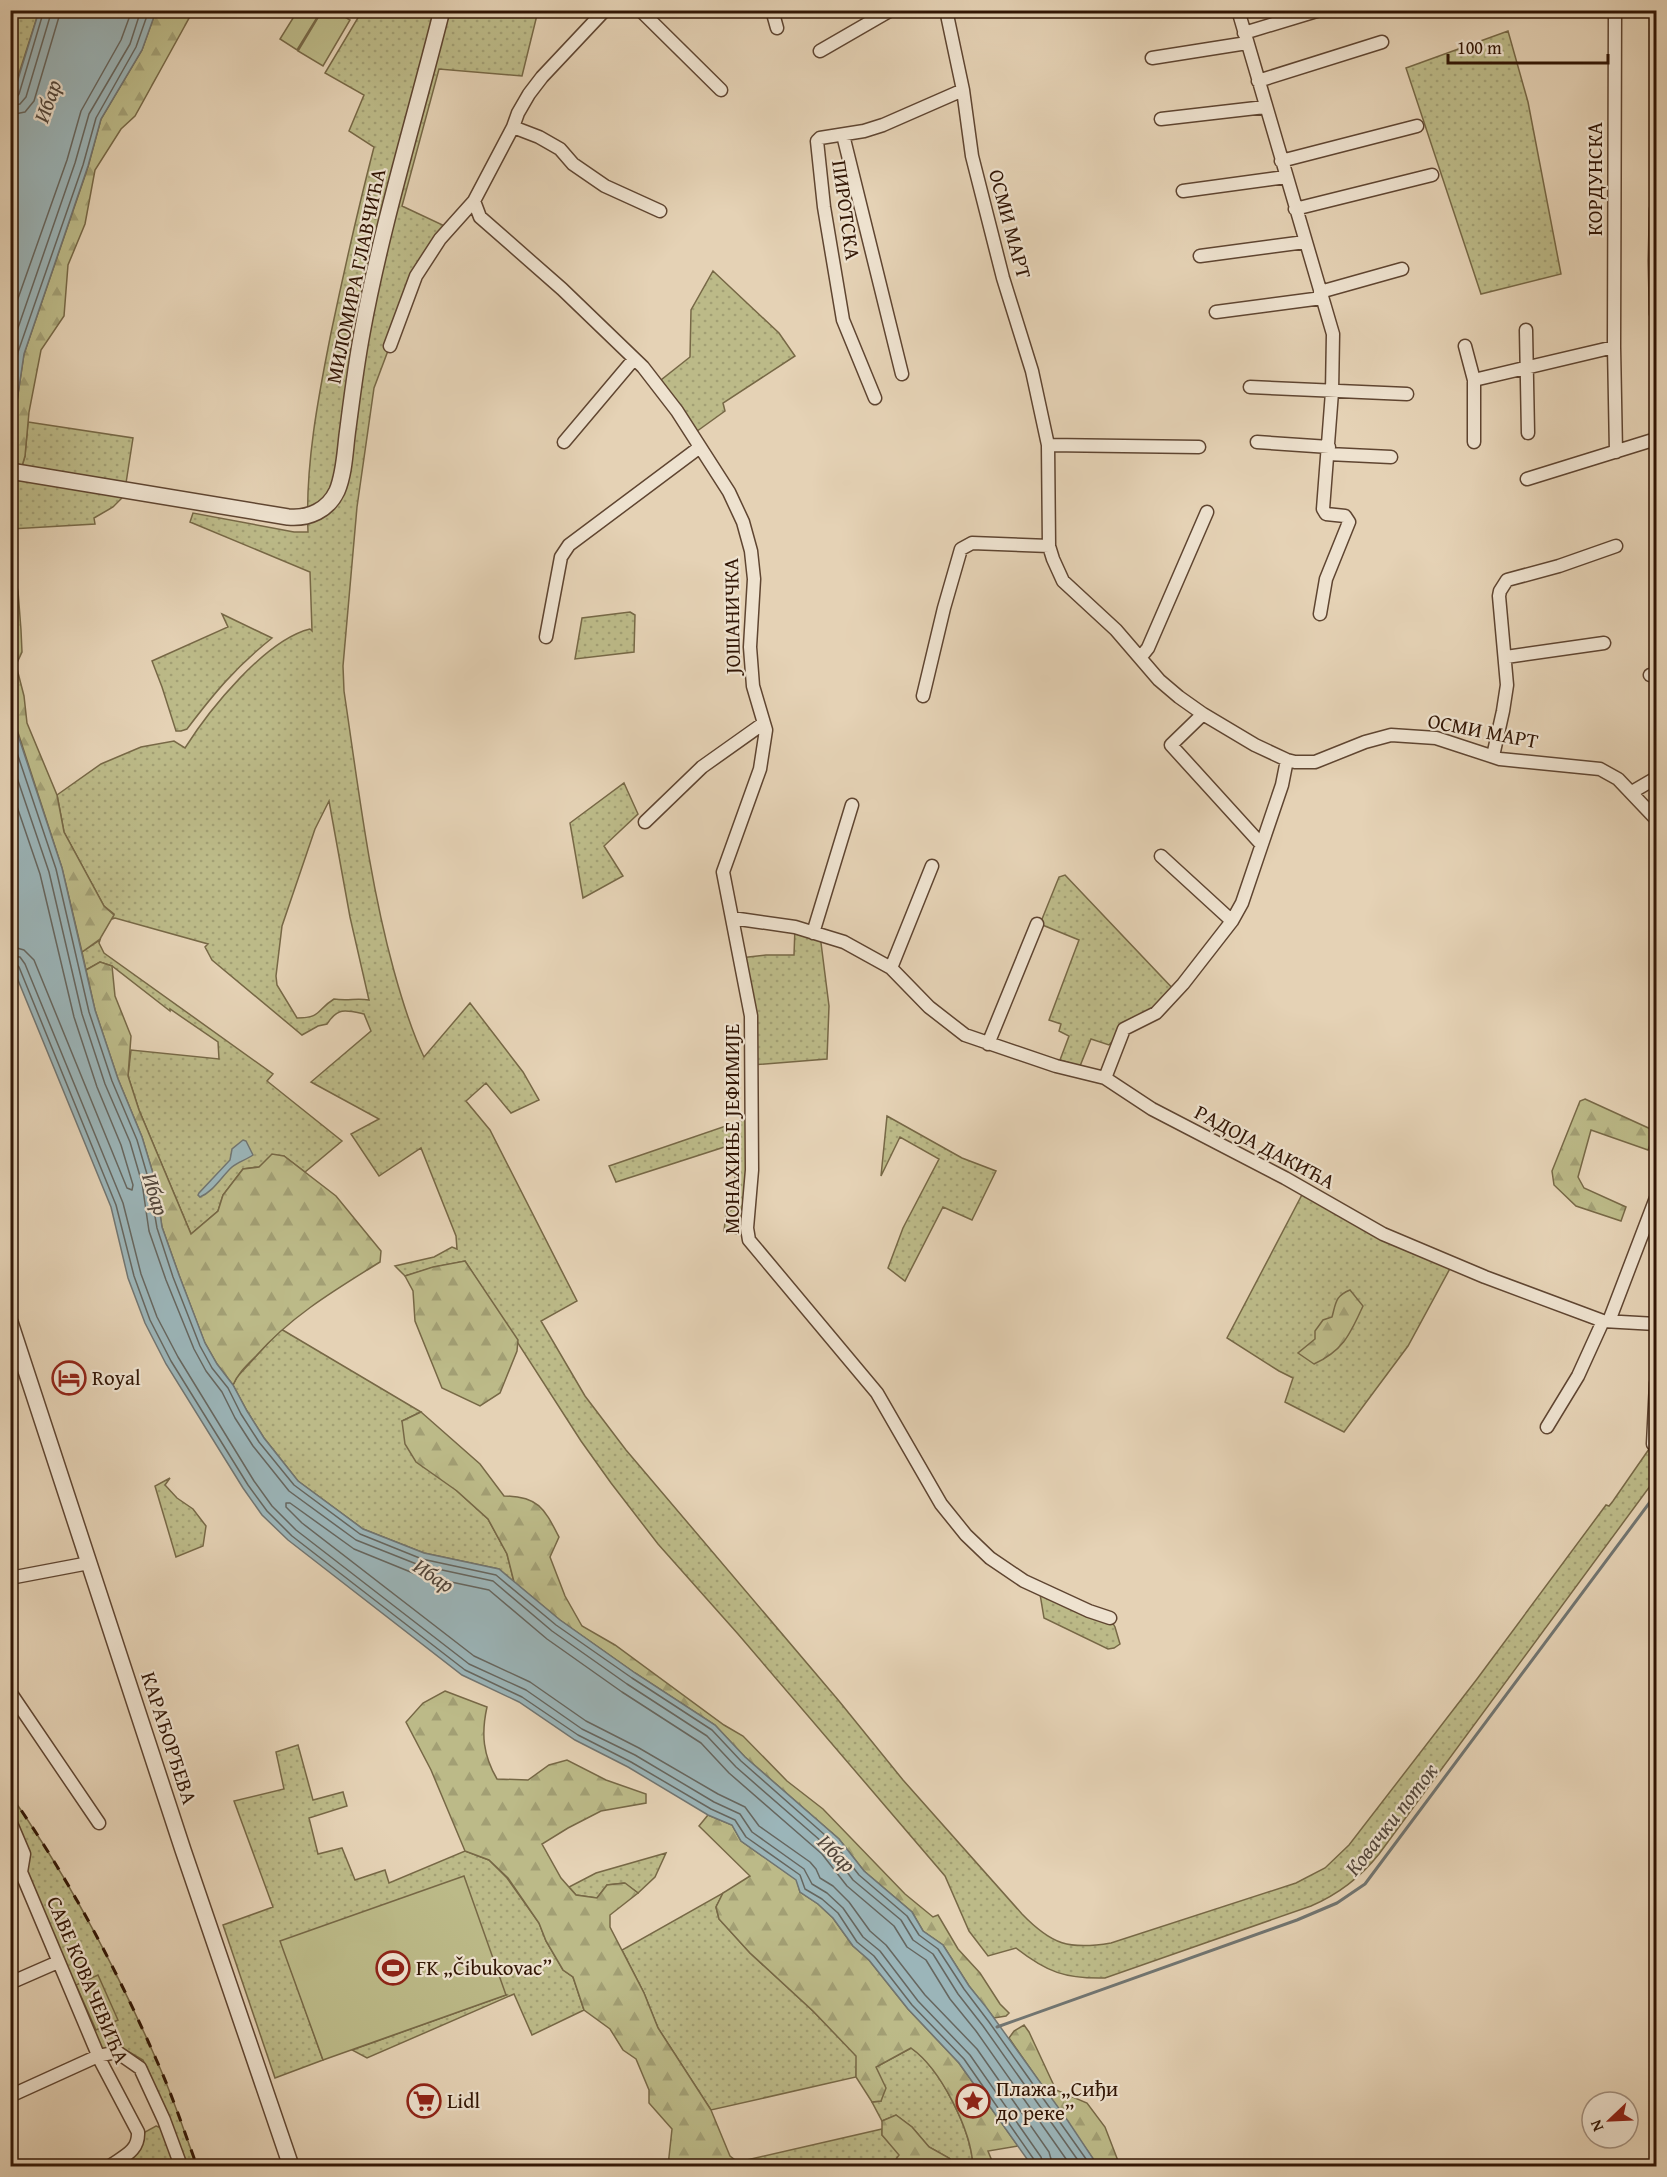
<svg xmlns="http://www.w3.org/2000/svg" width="1667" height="2177" viewBox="0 0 1667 2177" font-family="'Gentium Book Plus',serif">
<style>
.green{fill:url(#green-dots);stroke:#776846;stroke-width:1.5;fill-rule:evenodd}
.forest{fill:url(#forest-firs);stroke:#776846;stroke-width:1.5}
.pitch{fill:#bcba88;stroke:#776846;stroke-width:1.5}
.water{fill:#9bb5b9;stroke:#717571;stroke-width:1.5}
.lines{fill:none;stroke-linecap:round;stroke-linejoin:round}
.shore{stroke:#66665f;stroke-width:1.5}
.stream{stroke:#717571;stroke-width:3}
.minor-casing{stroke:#5f4531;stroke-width:15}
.tertiary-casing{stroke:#5f4531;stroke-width:18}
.minor{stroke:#eee2cf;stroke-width:12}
.tertiary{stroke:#eee2cf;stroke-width:15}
.rail{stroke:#321605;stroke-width:3;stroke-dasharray:10 10;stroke-linecap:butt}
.labels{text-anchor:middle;stroke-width:4.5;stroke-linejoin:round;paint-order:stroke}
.street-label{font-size:21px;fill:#321605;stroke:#eee2cf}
.poi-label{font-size:21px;fill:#321605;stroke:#eee2cf;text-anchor:start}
.water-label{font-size:22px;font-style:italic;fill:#52463b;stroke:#eee2cf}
</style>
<defs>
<pattern id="green-dots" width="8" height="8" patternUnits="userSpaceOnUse" patternTransform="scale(1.5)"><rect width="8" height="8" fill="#bcba88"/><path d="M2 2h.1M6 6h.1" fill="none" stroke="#a29f74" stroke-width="1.8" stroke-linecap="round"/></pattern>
<pattern id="forest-firs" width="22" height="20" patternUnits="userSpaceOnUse" patternTransform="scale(1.5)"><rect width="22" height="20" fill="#bcba88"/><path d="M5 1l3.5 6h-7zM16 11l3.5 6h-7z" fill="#a29f74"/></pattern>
</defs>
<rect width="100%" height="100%" fill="#e5d2b5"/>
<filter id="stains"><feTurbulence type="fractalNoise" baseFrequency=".00333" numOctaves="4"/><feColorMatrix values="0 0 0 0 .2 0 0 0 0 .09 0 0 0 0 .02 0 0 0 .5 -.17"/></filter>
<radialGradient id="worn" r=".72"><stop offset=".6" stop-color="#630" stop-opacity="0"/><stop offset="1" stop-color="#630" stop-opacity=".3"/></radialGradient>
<path class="green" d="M491,10L538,11L522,76L439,69L402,206L449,228L416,276L374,388L357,507L343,666L344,691C358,785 369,880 394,971C402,1000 411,1030 424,1057L470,1003L523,1072L539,1100L511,1113L486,1083L466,1101L490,1130L577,1301L541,1321L585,1396L626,1450L839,1701L903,1780L1022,1914C1052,1945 1069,1950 1111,1943L1296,1883L1325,1868L1349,1845L1477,1679L1606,1505L1609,1506L1613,1501L1656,1439V1478L1379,1854C1360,1878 1339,1894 1311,1906L1105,1978C1065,1979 1047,1972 1016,1948L988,1956L969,1931L945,1876L738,1634L658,1544L611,1483L581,1441L465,1261L435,1267L405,1276L395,1266L434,1257L452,1247L457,1249L456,1236L421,1148L379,1176L351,1134L379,1119L311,1082L371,1031L364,1014C346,1010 338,1007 327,1024L318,1026L302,1035L212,960L205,947L208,944L115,918L112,919L114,914L104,906L64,832L57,795L101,764L141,747L174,741L185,748C209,710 265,640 310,629L312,631L310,572L190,522L193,513L294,532H308C305,466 318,398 331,333C344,271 358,209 374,147L349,131L364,95L325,73L362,11ZM329,801L350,917L369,1000C357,998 347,1001 334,999C316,1010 322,1018 297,1018L277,985L276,976L282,926L315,829Z
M11,11H39L14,89L11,88Z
M1508,31L1528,102L1561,274L1481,294L1406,68Z
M713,271L779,333L795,356L723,403L725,411L693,434L656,384L690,357L691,310Z
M28,422L133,438L124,496L113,507L94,518L95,524L11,529L10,497L17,483L25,456Z
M630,612L635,615L634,652L575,659L582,618Z
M222,614L272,638C235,668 215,692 187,729L181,731H176L162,687L152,661L228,627Z
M624,783L638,814L604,846L623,876L583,898L570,823Z
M1065,875L1176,992L1124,1029L1109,1045L1091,1039L1080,1066L1060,1060L1069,1036L1059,1031L1061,1024L1049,1020L1079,940L1040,924L1059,877Z
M795,927L820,935L829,1006L827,1059L752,1065L740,958L766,955H794Z
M100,940L99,943L104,953L273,1074L267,1081L342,1141L305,1172L284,1156L259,1167L243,1169L223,1195L218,1211L191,1234L139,1110L128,1076L131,1050L219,1059L218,1042L170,1009V1011L112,966L100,962L86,970L82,952Z
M887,1116L962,1158L996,1171L972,1220L943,1207L905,1281L888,1268L903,1228L939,1159L900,1137L881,1176Z
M752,1117L747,1228L737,1234L724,1231L726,1214L735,1207V1156L740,1142L616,1182L609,1166Z
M1305,1189L1453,1263L1408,1346L1344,1432L1285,1402L1293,1378L1279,1371L1227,1338Z
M281,1329L421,1412L402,1421L457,1491L488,1519L507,1554L514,1582L499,1569L424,1553L363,1529L298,1481L264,1438L247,1411L233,1385L237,1377Z
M170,1478L165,1485L177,1498L193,1509L206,1526L203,1546L176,1557L155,1486Z
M1039,1588L1110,1618L1115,1627L1120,1644L1114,1648L1108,1649L1044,1618Z
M298,1745L313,1800L343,1792L347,1806L309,1818L318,1854L342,1848L355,1880L385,1870L389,1883L465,1851L489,1860L507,1878L539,1923L546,1941L563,1970L573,1977L584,2010L532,2035L514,1994L367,2058L352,2050L506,1995L281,1941L323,2060L275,2078L223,1925L273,1907L234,1801L284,1789L276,1752Z
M10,1794C68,1877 115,1966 156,2059C172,2094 184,2131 197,2166H183L167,2113L143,2060L119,2046L110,2048L98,2056L21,1872L24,1854L11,1821Z
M666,1853L655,1877L638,1893L624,1883L607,1885L597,1898L576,1895L569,1887L596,1873Z
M723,1893L716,1907L719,1919L750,1953L813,2011L857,2056L856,2077L711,2110L658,2028L644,1993L622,1950Z
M911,2048C941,2069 971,2130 973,2166H957L949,2158L929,2147L912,2127L896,2115L882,2121L872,2102L881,2101L876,2067Z
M156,2126L162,2128L177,2166H111L133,2150L145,2132Z
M882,2129V2135L900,2155L891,2166H744L747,2160Z"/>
<path class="forest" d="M156,11H193L135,116L121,129L95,170L85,224L68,265L64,316L41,350L29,412L25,456L17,483L11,497V422L17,401L24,354L88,167L101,119L142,50Z
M10,557L18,591L21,630L22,652L16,665L24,696L27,723L57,795L64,832L104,906L114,915L100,939L82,952L62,868L11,711Z
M100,962L112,966L115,996L131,1036L128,1076L139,1110L191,1234L218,1211L223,1195L243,1169L259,1167L272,1154L284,1156L336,1196L381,1251L380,1262C335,1290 291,1316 256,1356C247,1365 238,1373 233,1385L217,1364L204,1341L179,1275L162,1227L155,1180L142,1137L118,1079L95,1010L86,970Z
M1585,1099L1655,1131L1648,1150L1591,1130L1578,1177L1584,1188L1626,1207L1621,1221L1576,1206L1554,1185L1552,1171L1580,1101Z
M465,1261L518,1340L517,1351L500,1393L480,1406L442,1388L415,1321L413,1291L405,1276L433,1267Z
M1350,1290L1363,1306C1350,1334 1344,1350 1314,1364L1298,1353L1315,1339V1331L1323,1320L1332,1317C1336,1303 1335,1296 1350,1290Z
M421,1412L480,1464L504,1496C539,1496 545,1510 559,1537L550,1557L565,1596L582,1626L615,1645L724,1725L743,1736L787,1781L823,1809L905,1894L933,1917L938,1915L958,1949L980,1973L1000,2004L1009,2013L1006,2016L994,2018L969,1986L943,1945L923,1931L912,1912L864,1871L839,1839L745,1757L715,1725L635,1673L560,1620L514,1582L507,1554L488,1519L457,1491L416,1462L405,1444L402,1421Z
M445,1691L487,1707C481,1734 483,1755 497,1779L528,1780L549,1765L567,1760L606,1780L646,1794V1803L601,1811L568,1828L542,1844L561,1878L576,1895L597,1898L607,1885L625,1883L638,1893L610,1915V1927L644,1993L658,2028L711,2110L730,2156L743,2166H668L672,2129L649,2103V2090L636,2059L623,2050L610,2029L584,2010L573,1977L563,1970L546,1941L539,1923L508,1878L489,1860L465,1851L431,1770L406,1722L423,1703Z
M708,1815L732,1825L741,1841L797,1880L800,1892L818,1904L833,1918L853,1946L869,1960L908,2009L959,2063L1018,2146L988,2151L994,2166H973C971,2130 941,2069 911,2048L876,2067L886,2088L881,2101L872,2102L856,2077V2056L813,2011L750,1953L719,1919L716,1907L723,1893L750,1876L699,1826Z
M1024,2025L1029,2032L1056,2090L1087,2103L1105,2127L1120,2166H1098L1009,2038L1014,2031Z
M896,2115L912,2127L929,2147L949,2158L957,2166H891L899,2155L882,2135V2121Z"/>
<path class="pitch" d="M298,10L321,11L297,50L280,39Z
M322,11H335L350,20L323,66L298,51Z
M464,1876L506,1995L323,2060L280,1941Z
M98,1975L118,2020L96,2030L76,1985Z"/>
<path class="water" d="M39,11H156L142,50L101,119L88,166L24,354L17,401L11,422V102Z
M10,711L62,868L95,1010L118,1079L142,1137L155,1180L162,1227L179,1275L205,1343L217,1364L233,1385L247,1411L264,1438L298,1481L363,1529L424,1553L499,1569L560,1620L635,1673L715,1725L745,1757L839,1839L864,1871L912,1912L923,1931L943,1945L969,1986L986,2007L1068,2121L1098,2166H1032L959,2063L908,2009L869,1960L853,1946L833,1918L818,1904L800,1892L796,1880L741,1841L732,1825L708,1815L628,1767L575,1740L519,1702L462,1675L288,1540L262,1515L243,1488L166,1364L145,1323L128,1278L111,1207L11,963Z
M243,1140L246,1141L253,1155C246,1160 238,1162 232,1167C222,1176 213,1192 200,1197L198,1195L199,1193L230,1160L232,1149Z"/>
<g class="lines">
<path class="shore" d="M10,99L16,98L19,94L44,10
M10,106L20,104L26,97L52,10
M10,115L25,112L34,101L61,10
M10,321L67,160L81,111L121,40L132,10
M10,351L75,163L89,114L130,44L141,10
M10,401L18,352L83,165L96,118L136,47L149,10
M10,732L56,869L89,1012L112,1081L137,1140L149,1181L157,1228L173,1277L200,1346L212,1368L228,1388L241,1414L259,1442L294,1485L360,1534L422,1559L496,1575L556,1625L632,1678L712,1730L741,1761L834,1843L859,1875L907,1916L919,1935L938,1949L964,1989L989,2022L1091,2166
M10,757L49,872L82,1014L105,1084L130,1142L142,1183L149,1231L166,1280L194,1349L206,1371L222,1392L235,1418L253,1446L289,1491L356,1540L419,1565L493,1581L552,1631L627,1684L707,1736L736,1767L829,1848L853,1880L901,1920L913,1940L933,1954L958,1994L983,2026L1082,2166
M10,786L40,874L74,1017L97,1087L121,1145L133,1185L132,1190L127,1188L34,960L24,950L10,946
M10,956L20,957L25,964L123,1203L141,1274L157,1317L178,1357L254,1481L272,1506L296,1530L469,1664L526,1690L582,1729L635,1755L714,1802L740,1814L752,1832L804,1869L812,1884L827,1893L843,1908L863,1937L880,1951L918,2001L970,2055L1041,2157L1044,2166
M10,963L16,964L19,967L116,1205L134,1276L150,1320L171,1361L248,1485L267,1511L292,1536L465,1670L522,1697L578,1735L631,1762L711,1809L735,1820L746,1837L800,1875L805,1889L822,1899L838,1913L857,1942L874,1956L912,2005L964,2059L1035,2161L1036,2166
M1053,2166L1049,2152L977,2049L925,1995L886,1945L870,1931L849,1902L833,1886L820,1878L816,1869L810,1862L759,1826L745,1807L718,1794L639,1748L586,1721L530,1682L474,1656L302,1523L286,1507V1503H290L354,1549L418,1575L489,1590L547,1639L622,1692L701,1743L729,1773L822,1854L847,1886L894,1926L907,1947L926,1960L950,1999L976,2031L1071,2166"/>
<path class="stream" d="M997,2027L1297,1920L1337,1903L1365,1884L1656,1494"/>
<defs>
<path id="minor" d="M605,10L542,77L529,94L518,113L513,127L474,201L480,217L562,289L643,367L677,411L729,492L743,522L751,551L754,579L750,647L753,686L766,730L760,769L723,872L751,1016L752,1170L747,1228L749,1240L877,1393L941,1504L966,1535L990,1558L1024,1581L1089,1611L1110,1618
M640,10L721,90
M772,10L777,28
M946,10L963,90L972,156L1003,278L1032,371L1048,445L1049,546L1053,559L1063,581L1116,630L1159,680L1179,697L1203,714L1255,745L1287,760L1295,762H1315L1365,742L1391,735L1436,738L1500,759L1600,769L1618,779L1656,819
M1238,10L1333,334L1332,392L1323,509L1326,514L1345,516L1349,522L1326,579L1320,614
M1615,10L1614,347L1616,452
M1244,33L1320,10
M820,51L891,10
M1152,58L1247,43
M1258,81L1382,42
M1161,119L1265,107
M513,127L539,137L560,149L573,164L605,186L660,211
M843,135L902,374
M1281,161L1417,126
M1183,191L1286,177
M1295,209L1432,175
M1656,209L1655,261L1656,314
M1200,256L1305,242
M1320,292L1402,269
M1216,312L1322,298
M1526,330L1528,433
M390,346L416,276L440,239L474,201
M1465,346L1474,380
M1250,387L1407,394
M875,398L843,320L824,207L817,141L820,138L864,131L883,125L963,90
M564,442L634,359
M1257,442L1329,447
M1474,442V380L1614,347
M1048,445L1199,447
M1328,454L1391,457
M1527,479L1656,439
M546,637L561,557L569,545L700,447
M1506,657L1604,643
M1140,658L1148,648L1207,512
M1650,675L1656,677
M923,696L944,608L961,549L972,543L1049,546
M1203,714L1171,745L1261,844
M1493,756L1503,711L1507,685L1499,596L1500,591L1507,580L1559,566L1616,546
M1632,792L1656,778
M645,822L702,767L764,723
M1161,856L1232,921
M732,918L795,927L844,942L891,968L929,1007L965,1035L1056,1066L1105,1078L1152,1109L1285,1178L1383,1234L1485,1277L1603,1321L1656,1324
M813,933L852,805
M891,968L932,866
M988,1044L1037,924
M1105,1078L1124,1029L1156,1013L1183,984L1232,921L1242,903L1282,785L1287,760
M1609,1321L1656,1198
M1547,1427L1578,1376L1603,1321
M1653,1444L1656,1383
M10,1578L89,1563
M10,1692L99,1823
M10,1821L24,1854L21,1872L101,2062L138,2132C139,2151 124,2156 110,2166
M10,1983L58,1962
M10,2096L98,2056L117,2052L140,2068L164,2120L181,2166"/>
<path id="tertiary" d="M10,471L288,517C309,519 328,510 337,491C345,472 345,448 348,428C352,397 356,365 362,333C382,224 415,118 442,10
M10,1322L183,1850L291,2166"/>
</defs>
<use href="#minor" class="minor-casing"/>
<use href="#tertiary" class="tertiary-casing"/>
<use href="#minor" class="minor"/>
<use href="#tertiary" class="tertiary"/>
<path class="rail" d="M10,1794C68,1877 115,1966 156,2059C172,2094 184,2131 197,2166"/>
</g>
<defs>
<symbol id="hotel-ring" viewBox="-11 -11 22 22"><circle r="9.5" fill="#eee2cf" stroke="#8f2418" stroke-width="1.5"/><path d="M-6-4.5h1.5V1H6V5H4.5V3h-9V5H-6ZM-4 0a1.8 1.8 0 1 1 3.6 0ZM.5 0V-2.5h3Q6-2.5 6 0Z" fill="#8f2418"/></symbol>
<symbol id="stadium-ring" viewBox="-11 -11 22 22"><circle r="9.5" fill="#eee2cf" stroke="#8f2418" stroke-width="1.5"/><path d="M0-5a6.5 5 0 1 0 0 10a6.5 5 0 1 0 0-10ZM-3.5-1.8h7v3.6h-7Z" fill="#8f2418"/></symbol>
<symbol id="supermarket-ring" viewBox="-11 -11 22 22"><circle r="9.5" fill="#eee2cf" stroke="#8f2418" stroke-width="1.5"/><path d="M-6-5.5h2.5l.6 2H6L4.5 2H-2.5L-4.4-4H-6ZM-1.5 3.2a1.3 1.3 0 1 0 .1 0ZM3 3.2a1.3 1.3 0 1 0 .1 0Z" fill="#8f2418"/></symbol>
<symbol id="sight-ring" viewBox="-11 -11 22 22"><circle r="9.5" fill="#eee2cf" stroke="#8f2418" stroke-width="1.5"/><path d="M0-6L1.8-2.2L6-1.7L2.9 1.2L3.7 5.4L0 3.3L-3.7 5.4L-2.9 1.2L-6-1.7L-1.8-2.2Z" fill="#8f2418"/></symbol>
</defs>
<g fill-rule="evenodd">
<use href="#hotel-ring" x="50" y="1359" width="38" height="38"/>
<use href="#stadium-ring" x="374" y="1949" width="38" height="38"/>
<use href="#supermarket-ring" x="405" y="2082" width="38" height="38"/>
<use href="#sight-ring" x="954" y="2082" width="38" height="38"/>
</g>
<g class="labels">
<g class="street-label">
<text transform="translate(1595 179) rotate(-90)" y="7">КОРДУНСКА</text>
<text transform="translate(846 210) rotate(82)" y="7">ПИРОТСКА</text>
<text transform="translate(1010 224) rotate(75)" y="7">ОСМИ МАРТ</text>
<text transform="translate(356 276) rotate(-78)" y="7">МИЛОМИРА ГЛАВЧИЋА</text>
<text transform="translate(732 616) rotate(-91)" y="7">ЈОШАНИЧКА</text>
<text transform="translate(1483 731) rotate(11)" y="7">ОСМИ МАРТ</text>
<text transform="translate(732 1129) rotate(-90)" y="7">МОНАХИЊЕ ЈЕФИМИЈЕ</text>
<text transform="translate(1265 1147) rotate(28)" y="7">РАДОЈА ДАКИЋА</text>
<text transform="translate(169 1738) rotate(72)" y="7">КАРАЂОРЂЕВА</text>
<text transform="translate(88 1980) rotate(67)" y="7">САВЕ КОВАЧЕВИЋА</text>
</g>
<g class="poi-label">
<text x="92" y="1385">Royal</text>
<text x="416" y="1975">FK „Čibukovac”</text>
<text x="996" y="2096">Плажа „Сиђи<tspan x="996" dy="24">до реке”</tspan></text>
<text x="447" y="2108">Lidl</text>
</g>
<g class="water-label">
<text transform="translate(47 101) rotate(-71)" y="8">Ибар</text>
<text transform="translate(156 1194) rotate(72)" y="8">Ибар</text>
<text transform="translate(434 1575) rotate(33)" y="8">Ибар</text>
<text transform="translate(1391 1819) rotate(-52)" y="8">Ковачки поток</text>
<text transform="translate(837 1853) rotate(45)" y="8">Ибар</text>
</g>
</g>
<rect width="1667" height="2177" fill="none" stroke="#e5d2b5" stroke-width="36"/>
<rect x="12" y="12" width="1643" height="2153" fill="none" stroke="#321605" stroke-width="3"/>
<rect x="18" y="18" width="1631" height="2141" fill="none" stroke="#321605" stroke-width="1.5"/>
<g transform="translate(1610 2120) rotate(247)"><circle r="28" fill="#eee2cf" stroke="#a3907e" stroke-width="1.5"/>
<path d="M0-4.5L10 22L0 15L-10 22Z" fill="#8f2418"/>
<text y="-9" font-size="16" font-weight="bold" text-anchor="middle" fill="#321605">N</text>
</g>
<path d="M1448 54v9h160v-9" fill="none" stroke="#321605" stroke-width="3"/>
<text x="1457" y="54" font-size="18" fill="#321605" stroke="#eee2cf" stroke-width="4.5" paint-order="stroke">100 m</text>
<rect width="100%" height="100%" filter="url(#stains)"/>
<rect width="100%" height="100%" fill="url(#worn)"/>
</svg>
